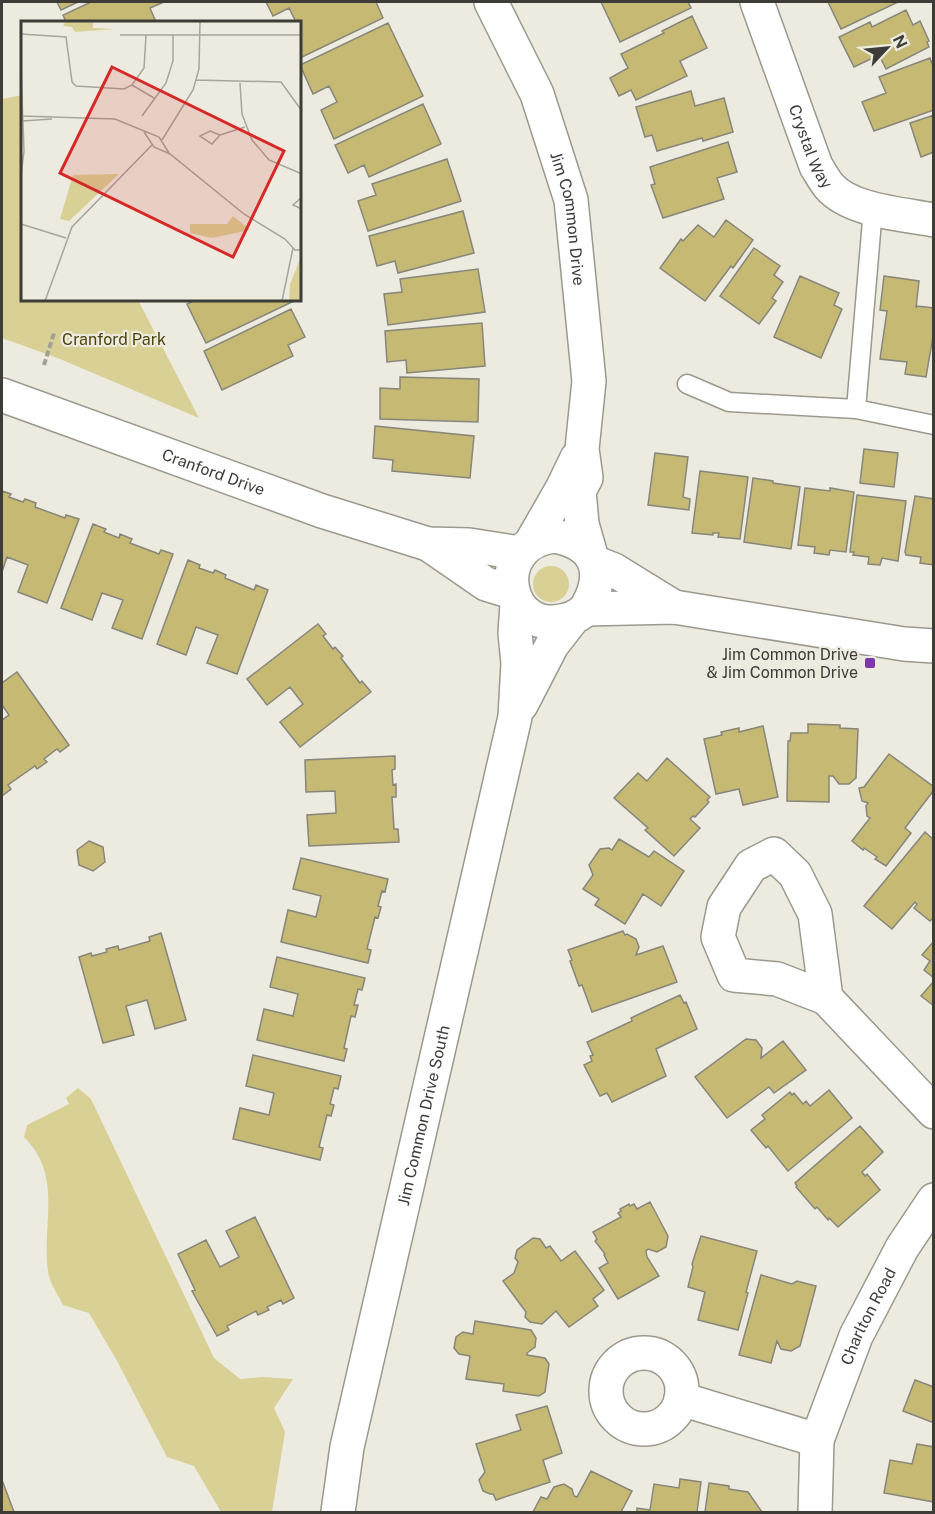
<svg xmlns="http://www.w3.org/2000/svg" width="935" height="1514" viewBox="0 0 935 1514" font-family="'Public Sans',sans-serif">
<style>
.green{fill:#d9d096}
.building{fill:#c5b974;stroke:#87867b;stroke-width:1.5}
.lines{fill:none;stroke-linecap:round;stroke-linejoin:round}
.lane-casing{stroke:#9b998e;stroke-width:21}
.street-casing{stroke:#9b998e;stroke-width:36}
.secondary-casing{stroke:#9b998e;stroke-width:36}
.path{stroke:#a2a198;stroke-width:4;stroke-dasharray:6 3;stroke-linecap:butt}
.lane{stroke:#fff;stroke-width:18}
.street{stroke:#fff;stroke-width:33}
.secondary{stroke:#fff;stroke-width:33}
.poi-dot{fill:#7e37aa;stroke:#edebdf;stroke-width:2}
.labels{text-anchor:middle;stroke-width:4.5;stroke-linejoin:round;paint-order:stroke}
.street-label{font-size:16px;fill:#3d3c37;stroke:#edebdf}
.park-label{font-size:16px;fill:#4d440d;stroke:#edebdf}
.poi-label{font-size:16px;fill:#3d3c37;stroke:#edebdf;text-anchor:end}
.inset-road{fill:none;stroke:#a7a59c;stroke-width:1.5}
.view{fill:#d62828;fill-opacity:0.15;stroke:#d62828;stroke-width:3}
.inset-edge{fill:none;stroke:#3d3c37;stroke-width:3}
</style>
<rect width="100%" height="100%" fill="#edebdf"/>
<path class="green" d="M22,95V300H138L199,418L60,359L2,338V99Z
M533 584a18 18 0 1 1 36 0a18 18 0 1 1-36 0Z
M78,1088L91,1099L214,1358L240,1379L263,1377L293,1379L274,1408L285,1432L272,1512H221L194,1466L167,1457L116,1359L89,1313L63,1305C58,1295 49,1282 48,1271C41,1224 64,1177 24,1137L27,1125L69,1104L66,1098Z"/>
<path class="building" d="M57,2H78L61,10Z
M91,2H164L150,8L156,22H66L63,15Z
M266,2H376L383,18L300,58V22H296L289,8L273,16Z
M601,2H688L691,8L620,42Z
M828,2H898L841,29Z
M906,10L913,25L920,21L929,41L927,42L929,47L886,69L879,55L854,67L839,37L870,22L872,27Z
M692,16L707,48L680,61L687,76L636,100L631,90L619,96L610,78L628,68L621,54L664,33L662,31Z
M388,23L423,96L334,139L321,110L337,102L329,86L313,94L300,65Z
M930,58L934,69V110L874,131L862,102L886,93L879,77Z
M691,91L695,106L724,98L733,132L703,141L702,138L657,151L652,135L645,137L636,107Z
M423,104L441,144L369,177L364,165L348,173L335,145Z
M934,115V152L921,157L910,123Z
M728,142L737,172L717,178L724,199L663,218L651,185L655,184L650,167Z
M447,159L461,201L368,231L358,201L376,195L372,184Z
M463,211L474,253L398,273L395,261L377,266L369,236Z
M726,220L753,240L733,268L731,266L705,301L660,268L681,239L683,241L698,225L714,237Z
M754,248L780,266L774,275L783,282L772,298L776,301L759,324L720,296Z
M478,269L485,312L388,325L384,294L402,292L400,279Z
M800,276L839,293L834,305L842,309L821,358L774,337Z
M884,276L919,281L916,308L917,306L934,308V331L926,377L905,374L907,362L880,359L887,311L880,310Z
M196,300H293L294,301L206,343L187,304Z
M291,309L305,337L288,345L293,356L222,390L204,351Z
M482,323L485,366L407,373L406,360L387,362L385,331Z
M400,377L479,379L478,422L380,419V388L400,389Z
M375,426L474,436L470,478L392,471L393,460L373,458Z
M864,449L898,453L894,487L860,483Z
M655,453L688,457L683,497L690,499L689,510L648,505Z
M700,471L748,477L740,539L718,537L719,533H713V535L692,533Z
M753,478L773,481V483L800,487L791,549L744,542Z
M805,488L830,491V488L854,492L846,552L830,550L829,555L814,553L815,547L798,545Z
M2,491L11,494L9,497L23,502L25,499L36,503L35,507L65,518L66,515L79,519L47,603L18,592L28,565L7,557L2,572Z
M857,495L906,501L898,561L882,558L880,565L868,564L869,557L853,555L854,552H850Z
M915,496L934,499V565L920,563L921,557L906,555L905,552Z
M93,524L106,529L104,532L119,538L120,534L132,539L130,543L159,554L161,550L173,554L142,639L112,628L123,600L102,593L92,620L61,608Z
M188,560L200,565L199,568L213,573L215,570L226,575L225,578L254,590L256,585L268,590L237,674L207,663L218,635L196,627L186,655L157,644Z
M318,624L326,634L323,636L333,649L335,647L343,656L341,658L360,683L362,681L371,692L300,747L280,722L303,704L290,687L267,705L247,679Z
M17,672L69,745L60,752L57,749L44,759L47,762L37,769L35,766L8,785L11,789L2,796V720L9,715L2,705V683Z
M808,724L840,725V728L858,729L856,778L849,784H839L833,776H829V802L787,801L788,741H790L791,733H808Z
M763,726L778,797L743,805L739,789L716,794L704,739L722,735L721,732L739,728V732Z
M889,754L934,787V790L905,828L911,833L886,866L875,859L877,857L864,848L863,850L852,841L870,818L867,816L866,806L868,803L862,801L859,788L864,787Z
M395,756V769L392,770L393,785L396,784V797H392L394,829H398L399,842L309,846L307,815L336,813L335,791L306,792L305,760Z
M667,758L710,797L707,800L709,802L695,817L693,816L690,819L700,828L674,856L645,830L648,828L614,798L638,773L647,781Z
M925,832L934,840V917L930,921L914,908L917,904L915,902L892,929L864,906Z
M619,839L649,857L654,851L684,871L661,906L643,894L625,924L595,905L599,899L583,889L593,875L589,865L600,849L609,848L612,850Z
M89,841L103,847L105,862L93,871L79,865L77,850Z
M301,858L388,879L385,892L382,891L378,906L381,907L378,918L375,917L367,949L371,950L368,963L281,942L288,910L316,917L321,896L293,889Z
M623,931L625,935L627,934L636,939L639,947L636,955L663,946L677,982L592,1012L582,985L579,986L570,961L572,960L568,950Z
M161,933L186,1020L155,1029L147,1000L126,1006L134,1035L103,1043L79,957L91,953L92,956L107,952L106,949L118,946L119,950L150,941L149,937Z
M934,941V978L924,970L930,961L922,955Z
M277,957L365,978L362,990L358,989L354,1005H358L355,1017L351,1016L344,1048L347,1049L344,1061L257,1040L264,1009L293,1016L298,994L270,987Z
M934,981V1006L921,996Z
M680,995L684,1003L686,1002L697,1029L656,1049L666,1076L612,1102L607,1093L600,1096L584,1065L592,1061L590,1056L593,1055L587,1042L632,1021L631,1018Z
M746,1039L756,1040L762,1048L761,1058L783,1041L806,1070L774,1093L769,1087L727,1118L695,1077Z
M253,1055L341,1076L338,1089L334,1088L330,1104L334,1105L331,1116L327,1115L319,1147L323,1148L320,1160L233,1139L240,1108L269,1115L274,1093L246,1086Z
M829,1090L852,1118L788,1171L768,1146L766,1148L751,1130L765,1119L762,1115L790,1092L792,1095L794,1093L803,1104L806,1101L810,1106Z
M860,1126L883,1152L862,1172L865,1176L867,1174L880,1190L838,1227L829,1218L828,1220L817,1207L815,1209L796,1187L797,1186L795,1183Z
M650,1202L668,1236L666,1247L657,1252L648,1249L646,1251L647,1257L659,1276L618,1299L599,1268L608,1263L604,1255L605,1254L595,1241L597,1239L593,1232L621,1217L618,1213L621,1211L620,1209L629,1204L630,1206L634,1204L637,1209Z
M255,1217L294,1298L283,1304L281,1300L267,1307L269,1310L258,1315L256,1311L227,1326L229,1330L217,1336L192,1291L195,1290L178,1254L206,1240L220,1267L239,1257L226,1231Z
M701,1236L757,1251L746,1292L748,1293L738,1330L698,1320L705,1292L688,1287L693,1267L692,1264Z
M533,1238L540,1239L546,1248L550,1246L561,1261L575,1251L604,1290L593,1299L598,1306L569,1327L556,1311L542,1324L530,1322L525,1317L526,1312L503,1281L514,1273L518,1262L515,1258L517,1250Z
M761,1275L792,1284L797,1281L816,1286L800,1346L791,1351L781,1349L777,1341L771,1363L739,1355Z
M475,1321L531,1330L536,1338L535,1347L527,1353V1355L545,1358L549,1364L545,1392L539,1396L503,1391L504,1384L466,1379L470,1356L459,1354L454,1348L456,1337L463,1332L473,1334Z
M915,1380L934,1387V1423L903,1411Z
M547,1406L562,1453L543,1460L550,1482L496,1500L493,1494H490L483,1491L479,1480L485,1472L476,1444L521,1430L516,1415Z
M917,1444L934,1447V1502L884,1493L890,1460L912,1464Z
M591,1471L632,1491L621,1512H533L541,1497L547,1499L554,1487L564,1484L572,1489L574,1496L577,1497Z
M680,1479L701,1482L697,1512H637V1508L650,1510L654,1484L679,1488Z
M2,1480L14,1512H2Z
M709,1483L729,1486V1489L748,1492L762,1512H705Z"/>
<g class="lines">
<defs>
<path id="lane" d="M687,384L729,402L856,409L934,425
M856,409L873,209"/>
<g id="street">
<path id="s1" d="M757,2L816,166C820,172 824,180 829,186C850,211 903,214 934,220"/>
<path id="s2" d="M2,395L322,511L428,544L469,545L520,553"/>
<path d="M428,544L486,584L512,592"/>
<path d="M774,854L795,874L815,914L826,998L777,979L734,975L718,937L724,907L751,866Z"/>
<path d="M826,998L934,1112"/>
<circle cx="644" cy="1391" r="38"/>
<path d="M681,1399L817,1440"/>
<path id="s3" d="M815,1512L817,1440L856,1336L902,1248L934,1200"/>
</g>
<g id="secondary">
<path id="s4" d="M491,2L537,94L571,200L589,381L582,449L586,478L579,491L582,524L590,552"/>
<path d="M554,536C594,543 607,569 588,605C584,613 574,618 566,620C505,637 488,544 554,536Z"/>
<path d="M531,543L562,489L577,458"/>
<path d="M596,563L614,570L674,607"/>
<path d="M586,609L674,607L904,644L934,646"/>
<path d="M521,705L552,645L573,618"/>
<path id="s5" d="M338,1512L347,1447L515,717L518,663L515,633L517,604"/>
</g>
</defs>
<use href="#lane" class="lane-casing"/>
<use href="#street" class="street-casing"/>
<use href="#secondary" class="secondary-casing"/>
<path class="path" d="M44,365L54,333"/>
<use href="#lane" class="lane"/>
<use href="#street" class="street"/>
<use href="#secondary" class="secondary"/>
</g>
<rect class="poi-dot" x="864" y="657" width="12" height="12" rx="3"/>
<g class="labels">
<g class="street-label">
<text dy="6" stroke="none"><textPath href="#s1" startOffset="154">Crystal Way</textPath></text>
<text dy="6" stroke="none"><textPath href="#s4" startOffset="232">Jim Common Drive</textPath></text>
<text dy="6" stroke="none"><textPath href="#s2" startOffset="225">Cranford Drive</textPath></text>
<text dy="6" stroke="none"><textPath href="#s5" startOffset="406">Jim Common Drive South</textPath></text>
<text dy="6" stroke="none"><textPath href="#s3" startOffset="206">Charlton Road</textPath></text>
</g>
<g class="park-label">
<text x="114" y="345">Cranford Park</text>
</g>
<g class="poi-label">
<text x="858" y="660">Jim Common Drive<tspan x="858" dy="18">&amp; Jim Common Drive</tspan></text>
</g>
</g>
<g transform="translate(21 21)">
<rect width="280" height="280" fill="#edebdf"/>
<path d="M45,0H72V7L94,8L54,11L51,6L42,5ZM98,153L48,200L39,198L52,154ZM212,195L229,209L191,217L169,212V203H206ZM280,236V280H268L269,263Z" fill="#d9d096"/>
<path class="inset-road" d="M0,13L45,16L51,61L55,65L103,68L111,64L123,47L125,14M99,14H281M0,48L3,130L0,155M175,59L260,61L281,90M219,62L221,93L231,119L248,139L281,153M111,64L133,77M0,95L94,98L138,116L148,132M121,95L145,62L152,40V14M1,100L31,98M189,110L199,114L191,123L179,115ZM123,111L133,126L149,133L223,193L264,218L274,229H281M199,114L224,106M141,119L172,69L178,48L179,0M281,176L272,184L281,188M0,203L45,217M24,280L51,206L131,124M261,280L272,227"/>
<path class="view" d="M91,46L263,130L212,236L39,152Z"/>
<rect width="280" height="280" class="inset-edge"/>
</g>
<rect width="935" height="1514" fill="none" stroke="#3d3c37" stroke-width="6"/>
<g transform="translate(887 48) rotate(64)" stroke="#edebdf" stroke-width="4.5" paint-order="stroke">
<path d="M0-4.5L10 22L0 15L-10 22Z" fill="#3d3c37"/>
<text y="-9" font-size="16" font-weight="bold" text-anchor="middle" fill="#3d3c37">N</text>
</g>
</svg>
